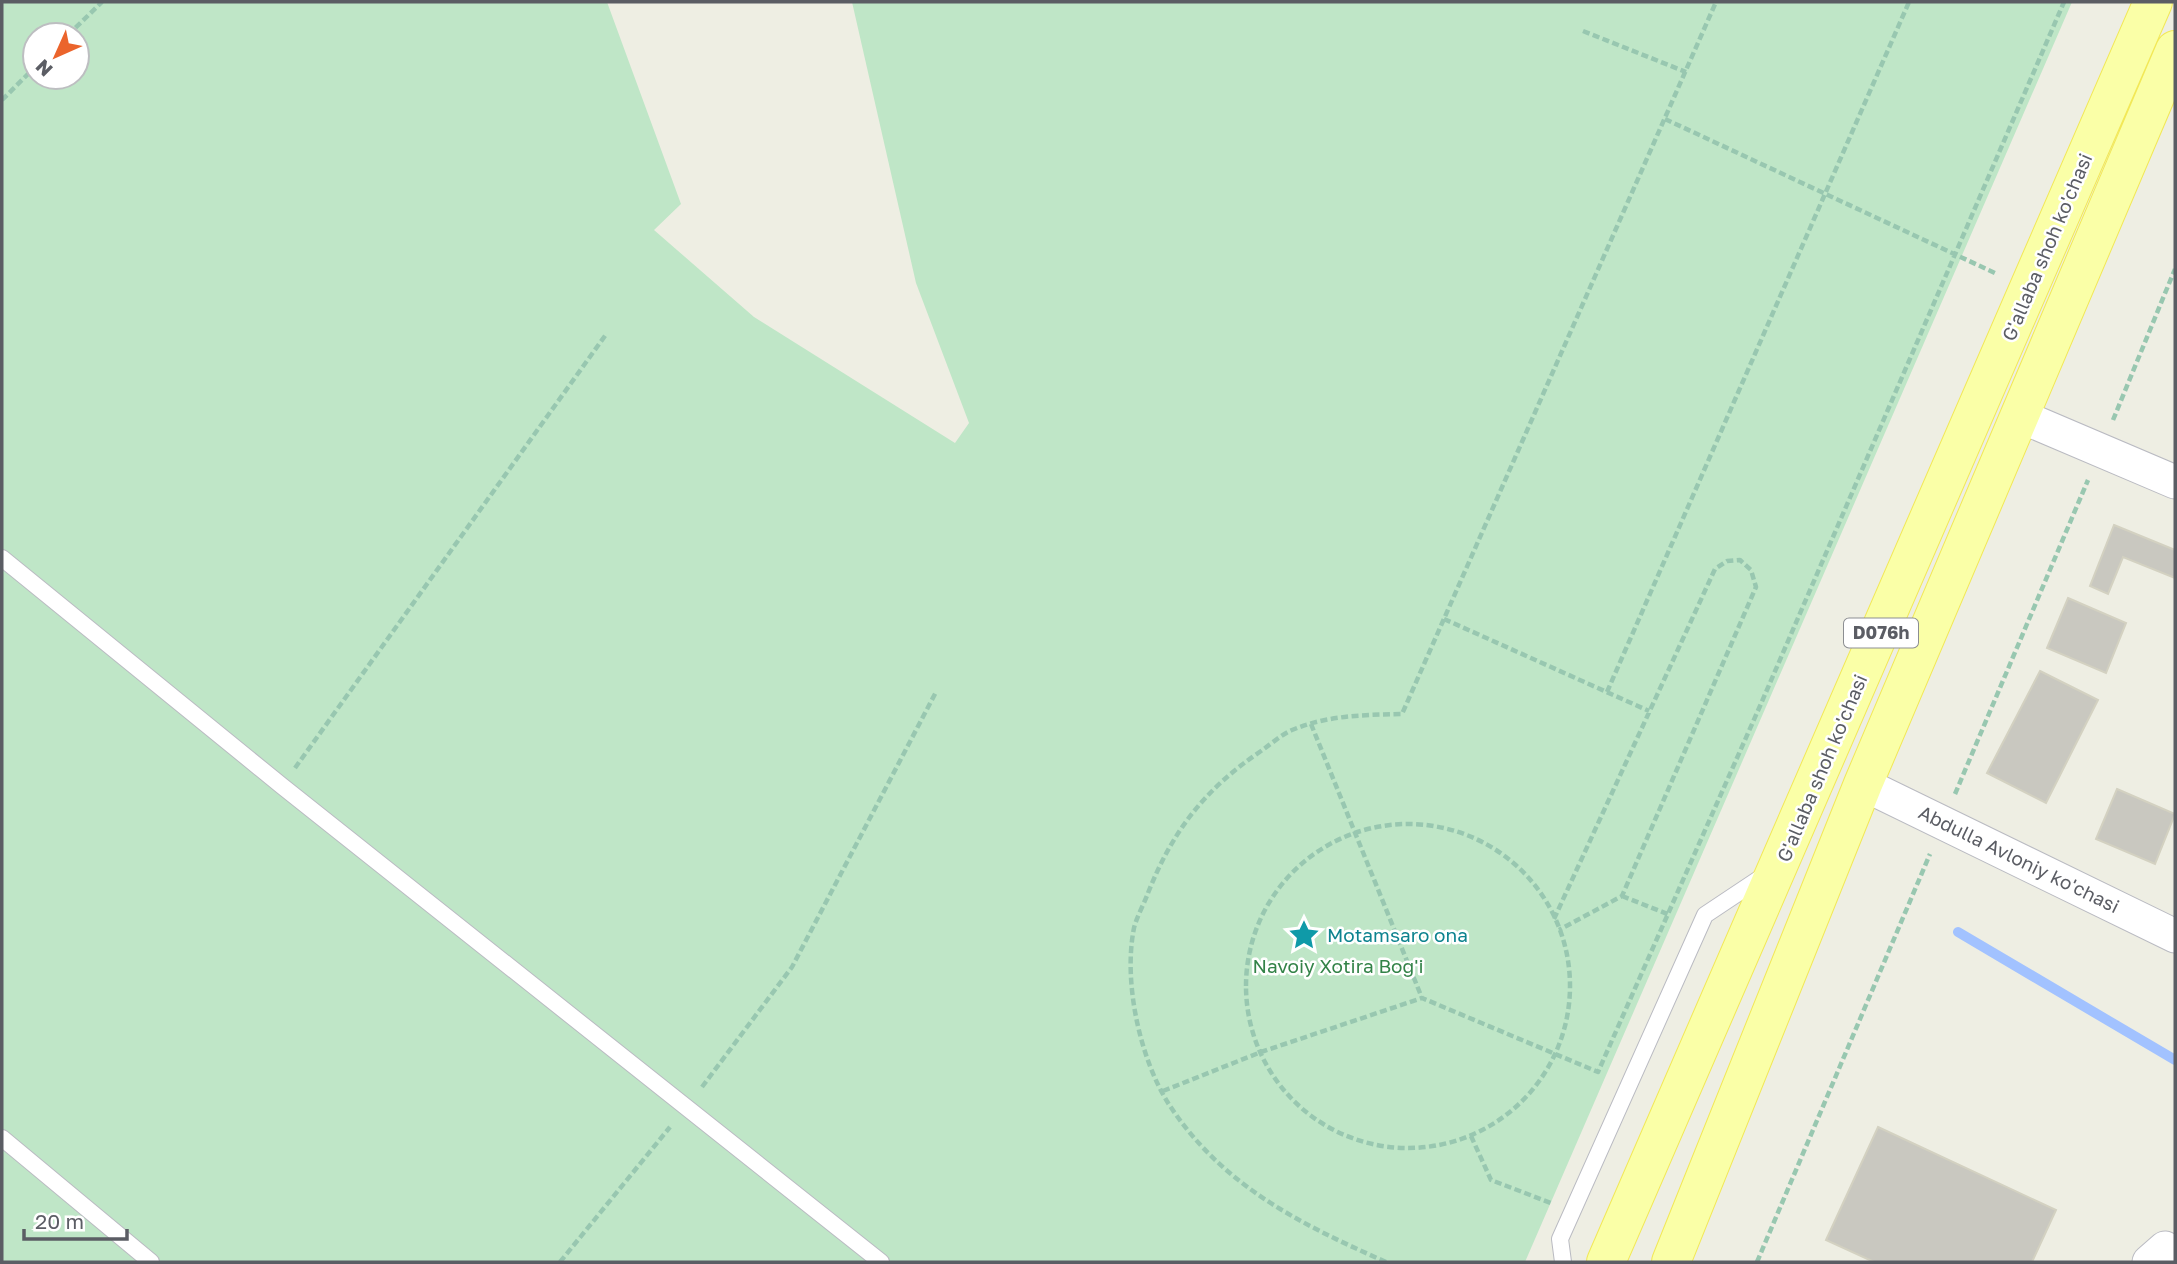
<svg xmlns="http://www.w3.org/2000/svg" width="2177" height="1264" viewBox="0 0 2177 1264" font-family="'Golos Text',sans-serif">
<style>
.green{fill:#bfe6c7;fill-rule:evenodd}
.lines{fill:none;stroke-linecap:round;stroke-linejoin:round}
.stream{stroke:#a2c2ff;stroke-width:10}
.building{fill:#c9c8c0;stroke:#d3d1c1;stroke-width:2}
.lane-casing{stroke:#babbc2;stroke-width:18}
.street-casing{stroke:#babbc2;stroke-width:35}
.primary-casing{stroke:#f2e857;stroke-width:40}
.path{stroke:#98c7b0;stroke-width:4.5;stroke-dasharray:7 3.5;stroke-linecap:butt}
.lane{stroke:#fff;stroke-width:16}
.street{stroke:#fff;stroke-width:33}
.primary{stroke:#faffa7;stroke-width:38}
.labels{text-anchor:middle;stroke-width:5;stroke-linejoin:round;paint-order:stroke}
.shield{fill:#fff;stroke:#8c8e92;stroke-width:2}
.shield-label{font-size:18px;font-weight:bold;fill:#5b5d64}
.street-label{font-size:19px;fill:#5b5d64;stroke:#fff}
.culture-label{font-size:19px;fill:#0d838f;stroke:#fff;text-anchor:start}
.park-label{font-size:19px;fill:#338348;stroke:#fff}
</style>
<rect width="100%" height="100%" fill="#eeeee3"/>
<path class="green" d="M2,2H607L681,204L654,230L754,317L955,443L969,423L916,283L852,2H2072L1525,1262H2ZM35,35H77V77H35Z"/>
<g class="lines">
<path class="stream" d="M1958,932L2175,1060"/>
</g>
<path class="building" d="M2114,525L2175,550V578L2123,557L2108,594L2090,586Z
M2068,598L2126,623L2106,673L2047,648Z
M2040,671L2098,700L2046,803L1987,773Z
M2117,789L2175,814L2155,864L2096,839Z
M1878,1127L2056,1210L2032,1262H1874L1826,1240Z"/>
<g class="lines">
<defs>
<path id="lane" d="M2,558L282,786L881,1262
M2,1138L151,1262
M1563,1262L1560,1239L1705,915L1765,875"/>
<path id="street" d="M2020,416L2175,482
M1863,784L2175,936
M2149,1262L2165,1248"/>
<path id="primary" d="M1606,1262L2153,2
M1671,1262L1863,784L2175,50"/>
</defs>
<use href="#lane" class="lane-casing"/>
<use href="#street" class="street-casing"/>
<use href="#primary" class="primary-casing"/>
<path class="path" d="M1583,31L1686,72
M68,35L102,2
M2,100L35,67
M1665,119L1997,274
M2113,420L2175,269
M1444,619L1649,711
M1607,692L1909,2
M1311,724L1422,998
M295,768L607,333
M1955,794L2088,480
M1246 986a162 162 0 1 1 324 0a162 162 0 1 1-324 0Z
M1622,896L1670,915
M1554,919L1715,569L1727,561L1740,560L1751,570L1756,587L1622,896L1559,930
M702,1087L792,967L936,692
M1163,1091L1261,1052L1422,998L1598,1072L1760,706L2064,2
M1471,1136L1491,1180L1551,1203
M560,1262L670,1127
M1386,1262C1300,1224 1223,1186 1170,1106C1140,1060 1123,982 1134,928C1137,916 1144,904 1148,893C1173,830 1205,789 1261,751C1271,744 1281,735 1292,730C1328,715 1364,715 1402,714L1716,2
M1757,1262L1930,854"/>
<use href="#lane" class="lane"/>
<use href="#street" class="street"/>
<use href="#primary" class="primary"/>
</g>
<defs>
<symbol id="sight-bare" viewBox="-9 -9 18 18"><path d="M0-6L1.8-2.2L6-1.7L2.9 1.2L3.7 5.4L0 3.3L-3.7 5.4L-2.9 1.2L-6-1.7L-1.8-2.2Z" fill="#0f9aa8" stroke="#fff" stroke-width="2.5" paint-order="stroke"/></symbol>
</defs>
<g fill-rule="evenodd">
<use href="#sight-bare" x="1282" y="913" width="44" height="44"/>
</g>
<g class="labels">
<rect class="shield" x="1844" y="618.5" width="74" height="29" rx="5"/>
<g class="shield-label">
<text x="1881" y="639">D076h</text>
</g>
<g class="street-label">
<text transform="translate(2047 247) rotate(-67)" y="7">G'allaba shoh ko'chasi</text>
<text transform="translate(1822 768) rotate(-67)" y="7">G'allaba shoh ko'chasi</text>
<text transform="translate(2019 859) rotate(26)" y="7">Abdulla Avloniy ko'chasi</text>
</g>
<g class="culture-label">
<text x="1327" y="942">Motamsaro ona</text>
</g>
<g class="park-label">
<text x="1338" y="973">Navoiy Xotira Bog'i</text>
</g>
</g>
<rect width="2177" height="1264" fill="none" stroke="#5b5d64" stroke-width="7"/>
<g transform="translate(56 56) rotate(225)"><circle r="33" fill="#ffffff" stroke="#bdbec1" stroke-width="2"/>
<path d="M0-5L12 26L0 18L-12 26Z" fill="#eb642c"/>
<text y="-10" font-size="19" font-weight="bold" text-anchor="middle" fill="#5b5d64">N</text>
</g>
<path d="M24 1229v10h103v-10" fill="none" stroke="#5b5d64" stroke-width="3.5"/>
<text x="35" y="1229" font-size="21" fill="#5b5d64" stroke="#ffffff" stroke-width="5" paint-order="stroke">20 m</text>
</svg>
